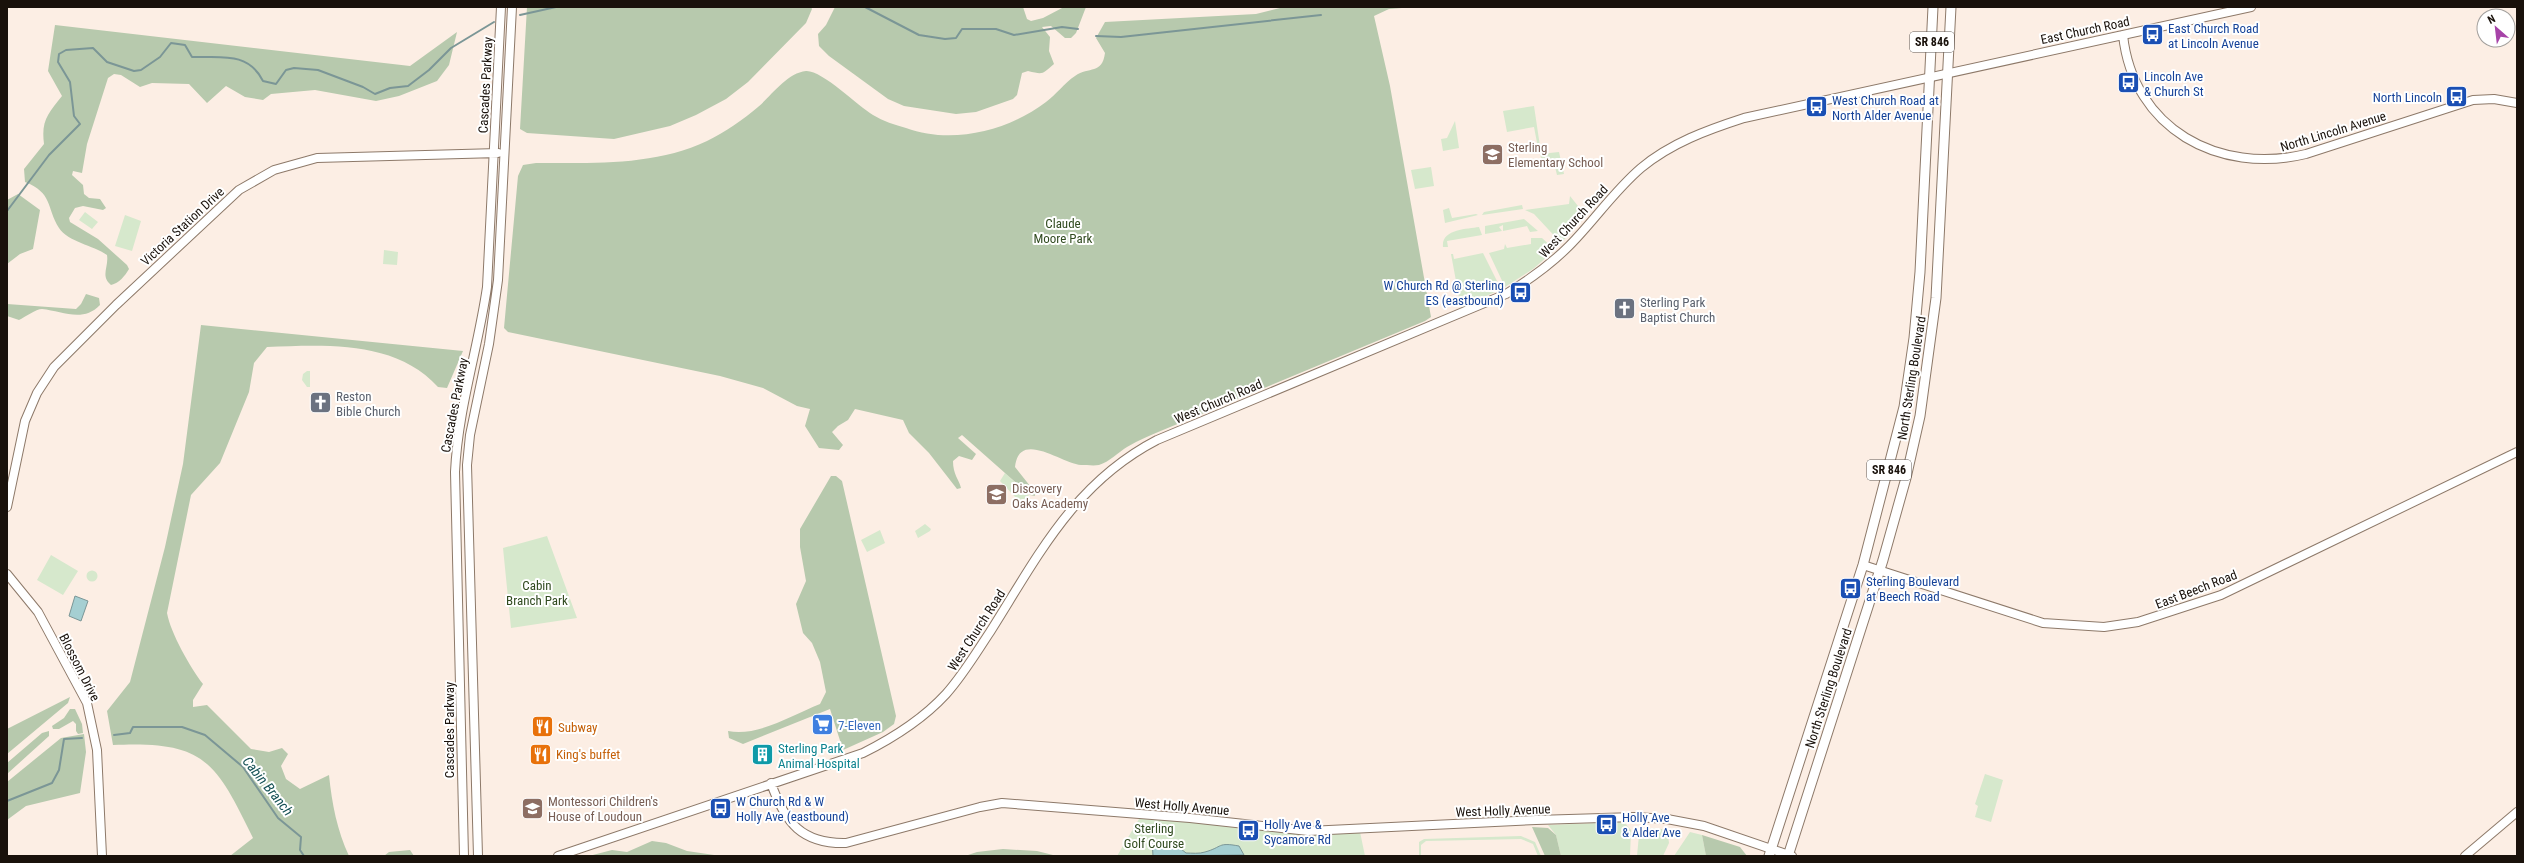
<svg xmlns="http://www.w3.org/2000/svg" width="2524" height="863" viewBox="0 0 2524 863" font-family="'Roboto Condensed',sans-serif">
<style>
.green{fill:#d6e8cc}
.forest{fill:#b7c9ad}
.water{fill:#a5cfd2;stroke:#7b9696}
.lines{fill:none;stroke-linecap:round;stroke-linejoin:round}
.stream{stroke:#7b9696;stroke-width:2}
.secondary-casing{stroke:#8d7969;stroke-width:10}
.primary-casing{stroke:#8d7969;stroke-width:11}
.secondary{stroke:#fff;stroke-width:8}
.primary{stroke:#fff;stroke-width:9}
.labels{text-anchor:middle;stroke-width:4;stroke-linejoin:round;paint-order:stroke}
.shield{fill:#fff;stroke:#5e5854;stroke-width:1}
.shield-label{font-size:12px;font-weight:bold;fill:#19110b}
.transit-label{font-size:13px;fill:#164399;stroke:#fff;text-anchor:start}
.street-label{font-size:13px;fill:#19110b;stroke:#fff}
.education-label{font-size:13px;fill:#785e54;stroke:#fff;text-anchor:start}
.park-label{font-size:13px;fill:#314b20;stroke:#fff}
.worship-label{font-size:13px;fill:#5b616d;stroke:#fff;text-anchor:start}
.shop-label{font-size:13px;fill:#366cbe;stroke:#fff;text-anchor:start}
.food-label{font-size:13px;fill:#c56008;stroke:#fff;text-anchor:start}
.culture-label{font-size:13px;fill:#0d838f;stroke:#fff;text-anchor:start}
.water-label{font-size:14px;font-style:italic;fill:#155155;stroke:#fff}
</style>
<rect width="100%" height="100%" fill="#fceee4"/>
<path class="green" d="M1534,106L1541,153H1539L1534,127L1507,132L1503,111Z
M1455,121L1459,148L1443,151L1441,139L1447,138Z
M1559,152L1564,174L1557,175L1553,159L1542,161L1540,154Z
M1431,167L1434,186L1415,189L1411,170Z
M1570,196L1586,216L1561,243L1534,214L1525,210L1569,204Z
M1522,205L1523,209L1482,215L1484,212Z
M1449,208L1452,218L1476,214L1478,215L1445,223L1443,210Z
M85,212L98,222L92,229L79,220Z
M125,215L141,221L132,251L115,246Z
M1524,219L1538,231L1530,232L1527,226L1503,231V225L1499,227L1502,231L1485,234V226Z
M1479,227L1482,235L1447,241L1448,247H1443C1441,229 1467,229 1479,227Z
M1531,238H1542L1555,250L1533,269L1505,287L1489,253L1504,249L1505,244L1507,248L1531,244Z
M384,250L398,252L397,265L383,264Z
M1483,253L1501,289L1461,308L1451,254H1453L1454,259Z
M307,371H310V387H307L302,380L303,374Z
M1005,473L1029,495L1025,499L1018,500L1000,481Z
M925,524L931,529L930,531L918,538L915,531Z
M880,530L885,543L867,552L861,540Z
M547,536L577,618L511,628L503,548Z
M51,555L78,571L63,595L37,580Z
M86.5 576a5.5 5.5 0 1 1 11 0a5.5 5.5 0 1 1-11 0Z
M1985,774L2003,780L1991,822L1975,817L1978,806L1975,804Z
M1142,814L1271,827H1359L1365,856H1117Z
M1624,822L1631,830L1630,856H1561L1556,835L1548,825Z
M1647,828L1662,829L1668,836L1669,843L1663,856H1637L1639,835Z
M1690,832L1702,835L1706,856H1674Z
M1521,836L1535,842L1541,856H1538L1533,844L1521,839L1426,841L1421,845V856H1419V842L1424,839Z"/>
<path class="forest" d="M527,7H811L812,9L806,23L748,82L726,99L696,115L670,126L614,139L527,133L520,129Z
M835,7H1023L1027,19L1031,21L1043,18L1064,7H1086L1076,33L1071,38H1065L1051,26L1042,27L1050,37L1049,51L1054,64C1042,74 1044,75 1028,71L1022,73L1017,95L1013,99L976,112L956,114L904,106L888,99L829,56L819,46L818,34L826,25Z
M1284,7H1415L1389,9L1374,16L1390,86L1431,317L1425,321L1163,430C1151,435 1139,440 1127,447C1119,452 1109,462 1099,465C1094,466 1086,465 1081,465C1062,464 1019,429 1015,467L1034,491L1035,496L1030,495L962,435L958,438L976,454L972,460L959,456L953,461C953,475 959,479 961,488L957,489L929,453L909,433L903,420L855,409L848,420L838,426L832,432L843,445L839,450L819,448L805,426L810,409L797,406L763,388L720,376L508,332L504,328L518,176L523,165L536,163C592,163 655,166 707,141C725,132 743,120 758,107C772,95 787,73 806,71C822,70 858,106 873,115C883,121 895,125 906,128C952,145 1008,131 1046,102C1057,94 1064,83 1075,76C1089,66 1102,75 1105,53L1096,38L1105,22L1256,14Z
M55,25L410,66L457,32L449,65L437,81L399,96L376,101L315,90L271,94L263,100L245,97L226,86L207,103L189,84L152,83L140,87L121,75L114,74L108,78L87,144L82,173L73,171L72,175L83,185L84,194L89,198L100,199L106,208L103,210L83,206L75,208L69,218L70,222L98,239L127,265L129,269C125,276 119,283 111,285C100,276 109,267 107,255C93,245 68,242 59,228C46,207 53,193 25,182L24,169L44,144C41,120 48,114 62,96L48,71Z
M18,194L40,210L33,249L20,254L7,264V200Z
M86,294L99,298L100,305C83,323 62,311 42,309C36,309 25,317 19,320L7,316V304L76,309L81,304Z
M201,325L463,351L447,388L438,387C395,340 326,345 267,347L254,363L249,392L220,463L191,495L167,613C171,634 190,667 203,684L193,700V707L207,705L251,749L269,752L282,748L288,754L281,766L286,779L300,789L329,775C332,804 337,830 349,856H230L253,838C215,760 204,741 113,745L107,711L130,682L165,547L183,464Z
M831,476H836L842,481L896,716L894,724L883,732L843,750L830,709L743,744L729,738L728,731C758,737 792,715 820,704L826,692L820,662L812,643L803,633L796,604L806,581L800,547V529Z
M70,697L68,703L7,754V729Z
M70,709H75L82,724L83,733L78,734L76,731V724L73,721L59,729H53L52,726L64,718Z
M49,731V736L7,774V763L42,733Z
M84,734L86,752L80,793L26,806L7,820V782L61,738Z
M1532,827L1548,828L1556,835L1561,856H1545Z
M1702,835L1740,847L1747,856H1706Z
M652,841L666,843L687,851L721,856H589L612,850L627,852Z
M1003,849L1037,851L1057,856H965L977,852Z
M410,850L414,856H384L389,852Z"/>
<path class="water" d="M75,596L88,601L81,621L69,616Z
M1152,840L1175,844L1186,853C1192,853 1199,854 1205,852C1223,847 1217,842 1239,846L1244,855L1153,856Z"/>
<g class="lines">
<path class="stream" d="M865,7L919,35L945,39L956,38L962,29H996L1014,35L1062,27L1078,29
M520,15L556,7
M1096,36L1121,37L1321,15
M7,211L49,155L80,124L74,116L70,82L58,62L59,54L66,50L93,48L107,62L134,71L141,70L160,57L171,43L185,45L192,57C220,58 248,51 263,81L276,84L286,70L294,68L318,70L363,87L375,94L390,88L408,86L429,70L451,48L494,22
M114,735L130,733L133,727H182L205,735L243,767L278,818L301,837L300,850L304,856
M7,801L52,783L59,770L64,739L82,738
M656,856H657"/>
<defs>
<path id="secondary" d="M2123,35C2133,129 2219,175 2306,154L2473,100L2494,99L2517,103
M7,507L25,421L37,393L54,367L116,305L239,190L274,170L317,158L498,153
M1863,565L2043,623L2104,627L2138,622L2221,595L2517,452
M7,574L38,612L87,703L97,750L102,856
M771,783C785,823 802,844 846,843L980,807L1002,803L1190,818L1308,831L1536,820L1635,817L1667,819L1704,826L1792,856
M464,856L455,472C458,409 478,349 487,287L501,7
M478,856L467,465L470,435L489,344L498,280L512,7
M558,856L863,753C893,738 923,719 946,694C963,675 976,653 990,632C1038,556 1074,483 1157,440L1506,294C1529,280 1550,265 1569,246C1594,221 1614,191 1641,168C1671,143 1707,130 1744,118L2251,7
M2465,856L2517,812"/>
<path id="primary" d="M1769,856L1863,565L1904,407L1914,338L1920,272L1933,7
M1788,856L1883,560L1906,478L1920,416L1936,298L1951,7"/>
</defs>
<use href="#secondary" class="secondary-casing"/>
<use href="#primary" class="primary-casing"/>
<use href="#secondary" class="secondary"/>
<use href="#primary" class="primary"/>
</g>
<defs>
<symbol id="bus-square" viewBox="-11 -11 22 22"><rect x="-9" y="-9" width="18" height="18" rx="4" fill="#1a4fb4" stroke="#fff"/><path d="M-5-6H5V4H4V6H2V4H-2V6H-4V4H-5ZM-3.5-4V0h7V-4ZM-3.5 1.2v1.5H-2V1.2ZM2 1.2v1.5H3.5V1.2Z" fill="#fff"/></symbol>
<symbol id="school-square" viewBox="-11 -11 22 22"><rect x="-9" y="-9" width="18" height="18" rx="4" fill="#8d6e63" stroke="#fff"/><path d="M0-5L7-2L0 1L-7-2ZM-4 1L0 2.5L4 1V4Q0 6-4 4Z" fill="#fff"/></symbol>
<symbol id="church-square" viewBox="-11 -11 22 22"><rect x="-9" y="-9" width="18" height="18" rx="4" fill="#6b7280" stroke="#fff"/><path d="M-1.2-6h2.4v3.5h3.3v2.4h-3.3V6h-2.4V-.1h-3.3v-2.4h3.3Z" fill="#fff"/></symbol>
<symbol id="supermarket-square" viewBox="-11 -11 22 22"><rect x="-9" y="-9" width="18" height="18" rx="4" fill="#3f7fe0" stroke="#fff"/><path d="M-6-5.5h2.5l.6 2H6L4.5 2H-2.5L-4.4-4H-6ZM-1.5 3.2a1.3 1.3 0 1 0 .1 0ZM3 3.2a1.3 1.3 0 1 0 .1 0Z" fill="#fff"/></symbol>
<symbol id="restaurant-square" viewBox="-11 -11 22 22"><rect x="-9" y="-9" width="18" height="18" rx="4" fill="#e8710a" stroke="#fff"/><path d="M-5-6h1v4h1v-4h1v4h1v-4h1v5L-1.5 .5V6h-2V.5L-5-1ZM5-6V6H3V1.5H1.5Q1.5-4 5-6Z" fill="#fff"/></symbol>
<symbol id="building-square" viewBox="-11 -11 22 22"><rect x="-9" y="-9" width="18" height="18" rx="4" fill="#0f9aa8" stroke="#fff"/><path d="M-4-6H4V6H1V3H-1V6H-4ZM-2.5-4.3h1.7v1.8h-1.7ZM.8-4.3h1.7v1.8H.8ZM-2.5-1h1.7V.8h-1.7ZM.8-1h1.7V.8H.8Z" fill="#fff"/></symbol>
</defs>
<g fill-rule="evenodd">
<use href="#bus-square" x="2140" y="22" width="25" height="25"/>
<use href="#bus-square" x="2116" y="70" width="25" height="25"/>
<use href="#bus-square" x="2444" y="84" width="25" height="25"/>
<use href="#bus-square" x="1804" y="94" width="25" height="25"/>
<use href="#school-square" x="1480" y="142" width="25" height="25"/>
<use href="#bus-square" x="1508" y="280" width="25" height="25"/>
<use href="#church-square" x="1612" y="296" width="25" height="25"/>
<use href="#church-square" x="308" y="390" width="25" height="25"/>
<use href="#school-square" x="984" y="482" width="25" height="25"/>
<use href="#bus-square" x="1838" y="576" width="25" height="25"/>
<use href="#supermarket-square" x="810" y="712" width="25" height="25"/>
<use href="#restaurant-square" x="530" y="714" width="25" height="25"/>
<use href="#restaurant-square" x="528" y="742" width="25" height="25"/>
<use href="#building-square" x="750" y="742" width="25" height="25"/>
<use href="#school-square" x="520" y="796" width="25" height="25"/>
<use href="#bus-square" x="708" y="796" width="25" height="25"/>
<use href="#bus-square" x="1594" y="812" width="25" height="25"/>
<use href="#bus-square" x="1236" y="818" width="25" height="25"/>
</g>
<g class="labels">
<g class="shield">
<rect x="1910" y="32" width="44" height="20" rx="3"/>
<rect x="1867" y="460" width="44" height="20" rx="3"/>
</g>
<g class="shield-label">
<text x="1932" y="46">SR 846</text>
<text x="1889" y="474">SR 846</text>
</g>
<g class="transit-label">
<text x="2168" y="33">East Church Road<tspan x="2168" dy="15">at Lincoln Avenue</tspan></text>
<text x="2144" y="81">Lincoln Ave<tspan x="2144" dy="15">&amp; Church St</tspan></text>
<text x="2442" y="102" text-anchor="end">North Lincoln</text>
<text x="1832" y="105">West Church Road at<tspan x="1832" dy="15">North Alder Avenue</tspan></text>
<text x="1504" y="290" text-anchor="end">W Church Rd @ Sterling<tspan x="1504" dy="15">ES (eastbound)</tspan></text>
<text x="1866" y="586">Sterling Boulevard<tspan x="1866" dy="15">at Beech Road</tspan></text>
<text x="736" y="806">W Church Rd &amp; W<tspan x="736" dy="15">Holly Ave (eastbound)</tspan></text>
<text x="1622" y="822">Holly Ave<tspan x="1622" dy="15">&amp; Alder Ave</tspan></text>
<text x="1264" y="829">Holly Ave &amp;<tspan x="1264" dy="15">Sycamore Rd</tspan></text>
</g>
<g class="street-label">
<text transform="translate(2085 30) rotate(-12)" y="5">East Church Road</text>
<text transform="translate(485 85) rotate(-87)" y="5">Cascades Parkway</text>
<text transform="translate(2333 131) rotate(-17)" y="5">North Lincoln Avenue</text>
<text transform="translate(1573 221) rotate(-47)" y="5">West Church Road</text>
<text transform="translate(182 226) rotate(-43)" y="5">Victoria Station Drive</text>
<text transform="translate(1911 378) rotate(-81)" y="5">North Sterling Boulevard</text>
<text transform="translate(1218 401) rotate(-23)" y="5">West Church Road</text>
<text transform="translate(454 405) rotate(-79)" y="5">Cascades Parkway</text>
<text transform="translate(2196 589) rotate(-21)" y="5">East Beech Road</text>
<text transform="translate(976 630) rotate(-57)" y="5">West Church Road</text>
<text transform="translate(80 667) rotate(63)" y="5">Blossom Drive</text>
<text transform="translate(1828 688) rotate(-72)" y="5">North Sterling Boulevard</text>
<text transform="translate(449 730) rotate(-90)" y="5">Cascades Parkway</text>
<text transform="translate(1182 806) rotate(5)" y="5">West Holly Avenue</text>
<text transform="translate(1503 810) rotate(-2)" y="5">West Holly Avenue</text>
</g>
<g class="education-label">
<text x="1508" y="152">Sterling<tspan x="1508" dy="15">Elementary School</tspan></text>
<text x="1012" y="493">Discovery<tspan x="1012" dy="15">Oaks Academy</tspan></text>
<text x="548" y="806">Montessori Children's<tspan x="548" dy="15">House of Loudoun</tspan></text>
</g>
<g class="park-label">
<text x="1063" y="228">Claude<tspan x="1063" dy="15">Moore Park</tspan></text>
<text x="537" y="590">Cabin<tspan x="537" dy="15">Branch Park</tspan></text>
<text x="1154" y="833">Sterling<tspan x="1154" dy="15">Golf Course</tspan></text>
</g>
<g class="worship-label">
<text x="1640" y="307">Sterling Park<tspan x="1640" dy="15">Baptist Church</tspan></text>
<text x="336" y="401">Reston<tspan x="336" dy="15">Bible Church</tspan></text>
</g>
<g class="shop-label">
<text x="838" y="730">7-Eleven</text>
</g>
<g class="food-label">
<text x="558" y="732">Subway</text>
<text x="556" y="759">King's buffet</text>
</g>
<g class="culture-label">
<text x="778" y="753">Sterling Park<tspan x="778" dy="15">Animal Hospital</tspan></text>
</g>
<g class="water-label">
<text transform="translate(268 786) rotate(51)" y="5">Cabin Branch</text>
</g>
</g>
<rect width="2524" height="863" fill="none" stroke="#19110b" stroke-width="16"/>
<g transform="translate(2496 28) rotate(332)"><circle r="19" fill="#ffffff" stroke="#a3a09d"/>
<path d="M0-3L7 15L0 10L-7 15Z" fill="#a743a8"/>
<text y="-6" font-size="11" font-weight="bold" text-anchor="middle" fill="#19110b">N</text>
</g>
</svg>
